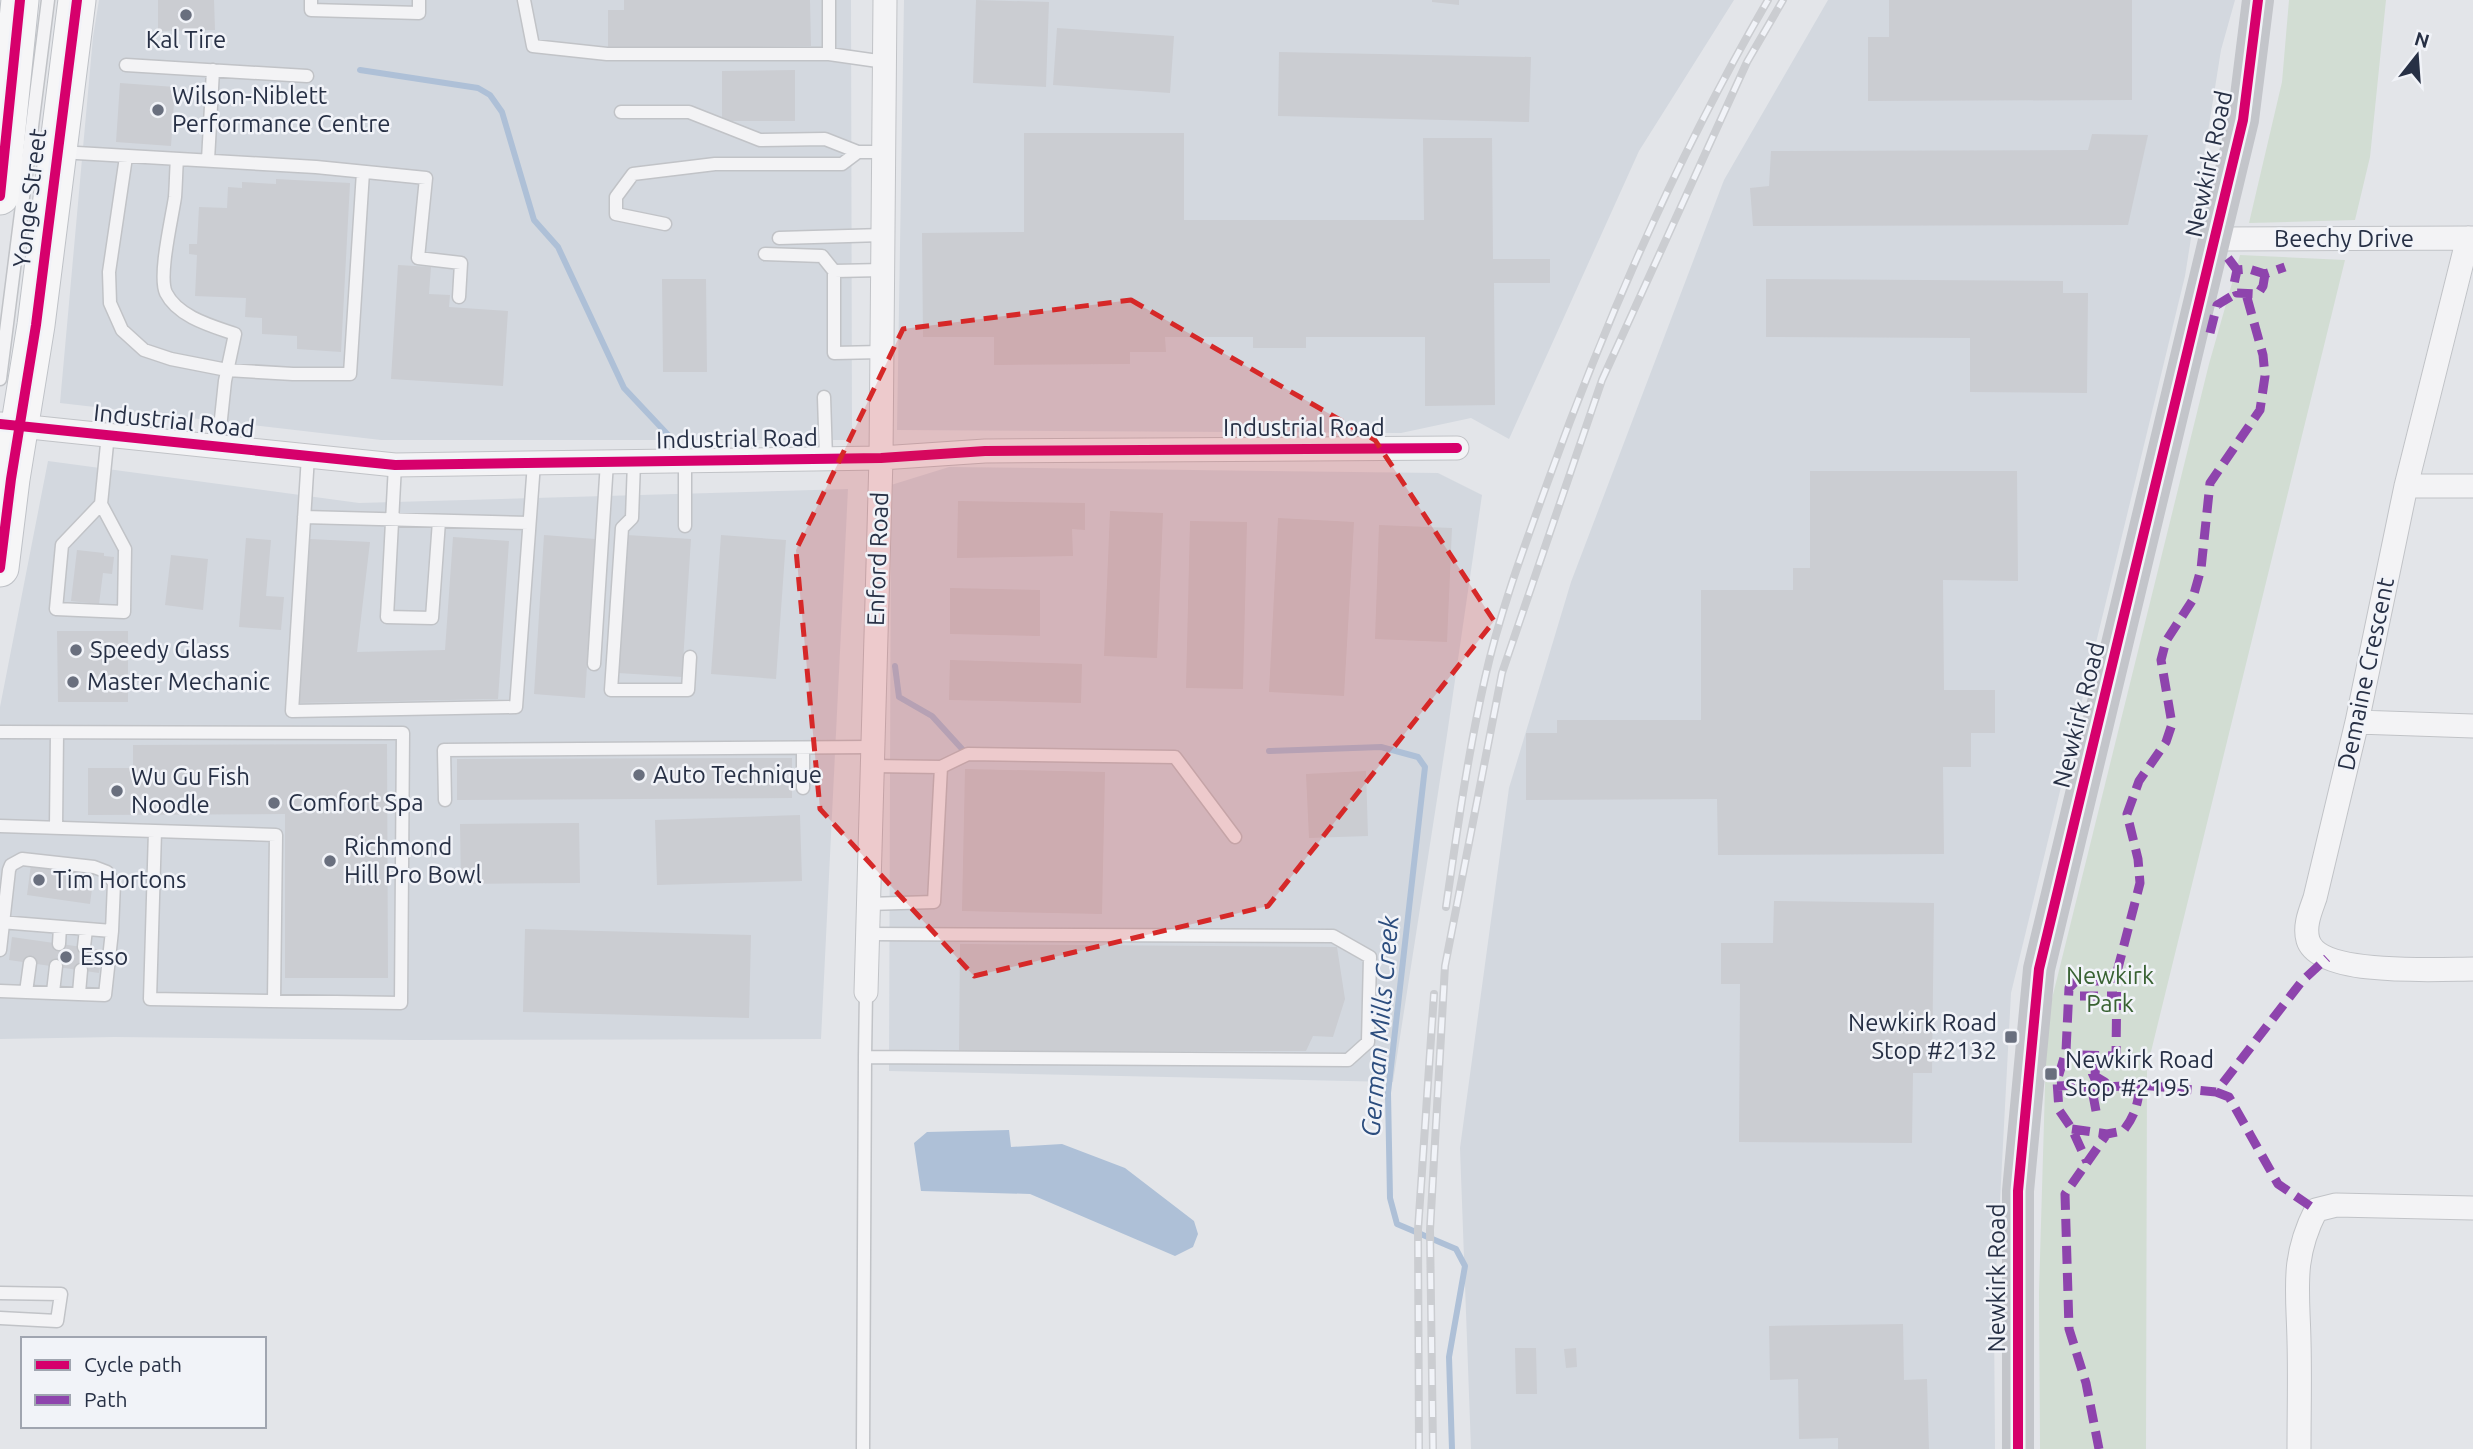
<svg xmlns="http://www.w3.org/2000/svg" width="2473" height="1449" viewBox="0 0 2473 1449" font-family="Ubuntu,sans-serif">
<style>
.built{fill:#d3d8df}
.green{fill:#d2ddd3}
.water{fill:#aec0d7}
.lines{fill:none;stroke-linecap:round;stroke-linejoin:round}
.stream{stroke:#aec0d7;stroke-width:6}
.building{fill:#cbcdd2}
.lane-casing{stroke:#c1c3c7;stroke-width:15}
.street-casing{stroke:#c1c3c7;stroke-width:25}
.primary-casing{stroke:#bfc2c7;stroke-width:39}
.lane{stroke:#f3f3f5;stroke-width:12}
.street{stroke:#f3f3f5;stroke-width:23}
.secondary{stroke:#c3c5ca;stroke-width:32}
.primary{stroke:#f6f6f7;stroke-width:37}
.rail-casing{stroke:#cbcdd1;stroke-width:8}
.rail{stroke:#f1f3f8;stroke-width:5;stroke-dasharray:16;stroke-linecap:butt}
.quiet{stroke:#8e44ad;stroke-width:9;stroke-dasharray:18 9;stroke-linecap:butt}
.cycleway-casing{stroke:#f1f3f8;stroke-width:15}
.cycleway{stroke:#d6006c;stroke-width:10}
.marked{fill:#d62828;fill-opacity:0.2;stroke:#d62828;stroke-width:5;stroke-dasharray:14 9;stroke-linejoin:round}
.poi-dot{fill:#696f7e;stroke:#f1f3f8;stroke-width:2.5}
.labels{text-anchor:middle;stroke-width:5;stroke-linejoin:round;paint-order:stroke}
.poi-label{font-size:24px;fill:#273045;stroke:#f1f3f8;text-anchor:start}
.street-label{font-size:24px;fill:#273045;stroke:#f1f3f8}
.park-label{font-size:24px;fill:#396233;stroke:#f1f3f8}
.water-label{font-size:26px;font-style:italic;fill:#2c4d7e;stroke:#f1f3f8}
</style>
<rect width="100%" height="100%" fill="#e3e5e9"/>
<path class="built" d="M99,0H851L852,440H381L60,403L93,37Z
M904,0H1734L1639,151L1509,439L1471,418L1401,433L897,430Z
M1828,0H2235L2221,50L2185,276L2011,993L1994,1314L1995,1449H1471L1460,1148L1509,788L1571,582L1724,180Z
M48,461L359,503L848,489L821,1039L412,1040L115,1037L0,1039V707Z
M949,467L1438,473L1482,495L1447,735L1393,1082L889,1071L891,485Z"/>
<path class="green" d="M2289,0H2386L2370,157L2355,220L2249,223L2282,82Z
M2240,255L2345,260L2147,1068L2146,1449H2040L2039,1292L2047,1019L2209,364Z"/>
<path class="water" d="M1009,1130L1011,1147L1062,1144L1125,1168L1194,1221L1198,1234L1193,1247L1175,1256L1030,1194L921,1191L914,1143L927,1132Z"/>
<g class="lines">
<path class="stream" d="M360,70L478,88L490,95L502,112L534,220L558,247L624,388L671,438
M895,666L899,697L932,716L963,750
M1269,751L1381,747L1418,757L1425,767L1388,1093L1390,1198L1397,1224L1456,1249L1465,1266L1449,1357L1452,1449"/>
</g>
<path class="building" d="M158,0H214L215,30L158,31Z
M624,0H810L811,46L608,49V10H624Z
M976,0L1049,2L1046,87L973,83Z
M1432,0H1459V5L1432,2Z
M1889,0H2132V100L1868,101V37H1889Z
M1057,28L1174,36L1170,93L1053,85Z
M1279,52L1531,57L1529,122L1278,116Z
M795,70V121H722V71Z
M120,83L175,87L171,146L116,142Z
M1024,133H1184V220H1424L1423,138H1492L1493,259H1550V283H1494L1495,405L1425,406V337H1306V348H1253V337H1165L1166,352H1130V364L994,365V337H923L922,233L1024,232Z
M2092,134L2148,135L2128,225L1753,226L1750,188L1769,186L1771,151L2088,150Z
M276,179L350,183L341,352L297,349V336L262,334V318L245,317L246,298L195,296L197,255L189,254V244H197L199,207L227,208L228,187L242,188V182L276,184Z
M398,265L431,267L429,294L450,295L449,307L508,311L503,386L391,379Z
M662,279H706L707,372H663Z
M1766,279L2063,281V293H2088L2087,393L1970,392V338L1766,337Z
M1810,471H2017L2018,581L1943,580L1944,690H1995V733H1971V767H1943L1944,854L1718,855L1717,799L1526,800V733H1557V720H1701V590H1793V568H1810Z
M958,501L1085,503V530L1072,529L1073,556L957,558Z
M1110,511L1163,513L1157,658L1104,656Z
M1278,518L1354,522L1344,696L1269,692Z
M1190,521L1247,522L1243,689L1186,688Z
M1379,525L1452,528L1447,642L1375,639Z
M544,535L595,539L585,698L534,694Z
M627,535L691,539L682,677L618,673Z
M721,535L786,540L776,679L711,674Z
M453,537L509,541L498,699L298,703L310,539L370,542L357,652L445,650Z
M246,538L271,540L266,596L284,597L281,630L239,627Z
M77,550L104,553V556L114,557L112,574L103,573L99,604L71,601Z
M171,555L208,559L203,610L165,605Z
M950,588L1040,590V636L950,634Z
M57,631H128V702H58Z
M950,660L1082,664L1081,703L949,700Z
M387,744L388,978H285V814L88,815V768H133V745Z
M792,758V798L457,800V759Z
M965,769L1105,772L1102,914L962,911Z
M1366,771L1368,836L1309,838L1306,774Z
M800,815L802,881L657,885L655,820Z
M579,823L580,883L461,884L460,824Z
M31,864L94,873L90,904L27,895Z
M1774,901L1934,903L1932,1073H1913L1912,1143L1739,1142L1740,984H1721V943H1773Z
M525,929L751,935L749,1018L523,1012Z
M12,937L103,950L99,973L9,960Z
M960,944L1337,947L1345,999L1333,1037L1313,1036L1306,1051L959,1052Z
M1903,1324L1904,1380L1927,1379L1929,1449H1838V1438L1799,1439L1798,1379L1770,1380L1769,1326Z
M1515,1348H1536L1537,1394H1516Z
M1576,1348L1577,1367L1566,1368L1564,1349Z"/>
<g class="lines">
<defs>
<path id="lane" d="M311,0V10L419,13V0
M524,0L533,46L607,54H829L885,62
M829,54V0
M126,65L307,76
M621,112H689L760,140L825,139L858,152H884
M60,152L316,167L426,178L418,258L461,263L459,297
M126,157L109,272L110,303L122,330L144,350L171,359L227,370L293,374H350L363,172
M177,159C176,172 176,184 175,197C172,218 158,276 166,293C178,317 212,326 235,334L225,381L218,447
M208,160L213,70
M665,224L616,214V197L633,174L715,164H842L858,152
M779,238L883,235
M765,254L822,256L834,271
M882,352L834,353V271L883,270
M0,379L48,0
M824,397L826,459
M308,456L292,711L516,707L534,463
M685,461V526
M634,462L632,518L622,528L611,690H688L690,657
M395,465L387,617L432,618L439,521
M101,504L62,545L56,609L124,612L125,549L101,504L108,434
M304,517L529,523
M594,664L607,462
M0,732L403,733L401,1003L150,999L155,831L0,826
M803,748V788
M941,767L968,754L1175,757L1235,837
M445,800L444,750L873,747
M56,828L57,733
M155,831L276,835L274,1001
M868,904L934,902L941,767L872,766
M0,922L112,931L105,995L0,991
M59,944L60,927
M84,947L86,929
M0,950L9,870L11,865L22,859L94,867L107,872L114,883L112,931
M26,992L30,963
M53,992L56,966
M866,992L865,1057L1348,1060L1368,1042L1370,957L1333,936L868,934
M79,993L81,970
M0,1293L61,1294L57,1321L0,1318
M863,1449L865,1057"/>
<path id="street" d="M2468,238L2406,486L2357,722L2315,898C2310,912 2304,926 2308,940C2319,977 2441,969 2473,969
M2215,239L2473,238
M0,424L395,465L881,458L985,451L1457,448
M2406,486H2473
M2357,722L2473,726
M866,992L881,458L885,0
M2299,1449C2299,1413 2300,1377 2299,1341C2298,1290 2291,1259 2316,1210L2336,1205L2473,1208"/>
<path id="primary" d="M0,196L20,0
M0,568L11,479L36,325L77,0"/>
</defs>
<use href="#lane" class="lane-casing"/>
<use href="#street" class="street-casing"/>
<use href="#primary" class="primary-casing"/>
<use href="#lane" class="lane"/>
<use href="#street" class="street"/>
<path class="secondary" d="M2018,1449V1191L2039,969L2243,120L2258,0"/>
<use href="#primary" class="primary"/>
<defs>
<path id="rail" d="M1446,907C1457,831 1468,753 1485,678C1500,611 1525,545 1548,481C1608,314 1679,153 1768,0
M1419,1449L1418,1230L1434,994
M1433,1449L1430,1230L1445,966L1502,673L1602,380L1747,62L1783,0"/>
</defs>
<use href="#rail" class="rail-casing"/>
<use href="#rail" class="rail"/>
<path class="quiet" d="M2228,258L2237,270
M2265,274L2263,286L2258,294L2237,293L2234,284L2237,270L2249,269L2265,274L2285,267
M2210,333L2217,305L2237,293
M2117,972L2140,883L2138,859L2127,814L2139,781L2166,742L2172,724L2161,660L2166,641L2192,601L2201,569L2210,483L2260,410L2265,376L2263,355L2246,294
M2080,996H2117
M2081,1055L2116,1056L2117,972L2102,981H2076L2069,988L2066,1051L2057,1081L2059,1110L2072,1129L2087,1162
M2095,1076L2105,1082C2105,1091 2101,1092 2093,1095L2084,1085L2086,1080L2095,1076L2096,1056
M2057,1086L2084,1085
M2105,1087L2140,1085
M2216,1092L2229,1097L2278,1184L2316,1210
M2093,1095L2096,1111
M2072,1129L2107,1134
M2099,1449L2086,1383L2069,1329L2065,1194L2107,1134L2123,1131C2135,1116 2138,1104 2140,1085L2216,1092L2302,981L2327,958"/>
<defs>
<path id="cycleway" d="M0,196L20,0
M0,424L395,465L881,458L985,451L1457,448
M0,568L11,479L36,325L77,0
M2018,1449V1191L2039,969L2243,120L2258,0"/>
</defs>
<use href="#cycleway" class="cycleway-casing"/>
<use href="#cycleway" class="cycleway"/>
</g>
<path class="marked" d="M1131,300L1375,440L1494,621L1268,906L974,976L820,809L796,550L903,329Z"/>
<g class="poi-dot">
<circle cx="186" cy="15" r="7"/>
<circle cx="158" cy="110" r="7"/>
<circle cx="76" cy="650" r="7"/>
<circle cx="73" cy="682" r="7"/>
<circle cx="639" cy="775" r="7"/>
<circle cx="117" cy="791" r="7"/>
<circle cx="274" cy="803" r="7"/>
<circle cx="330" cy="861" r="7"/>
<circle cx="39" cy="880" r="7"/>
<circle cx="66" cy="957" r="7"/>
<rect x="2004" y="1030" width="14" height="14" rx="3.5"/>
<rect x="2044" y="1067" width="14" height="14" rx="3.5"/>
</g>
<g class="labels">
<g class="poi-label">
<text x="186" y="48" text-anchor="middle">Kal Tire</text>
<text x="172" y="104">Wilson-Niblett<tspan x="172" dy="28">Performance Centre</tspan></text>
<text x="90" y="658">Speedy Glass</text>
<text x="87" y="690">Master Mechanic</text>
<text x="653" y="783">Auto Technique</text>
<text x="131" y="785">Wu Gu Fish<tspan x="131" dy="28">Noodle</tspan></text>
<text x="288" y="811">Comfort Spa</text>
<text x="344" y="855">Richmond<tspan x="344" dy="28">Hill Pro Bowl</tspan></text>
<text x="53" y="888">Tim Hortons</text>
<text x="80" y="965">Esso</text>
<text x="1997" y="1031" text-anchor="end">Newkirk Road<tspan x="1997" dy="28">Stop #2132</tspan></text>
<text x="2065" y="1068">Newkirk Road<tspan x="2065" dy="28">Stop #2195</tspan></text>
</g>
<g class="street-label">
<text transform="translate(2209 164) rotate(-78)" y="8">Newkirk Road</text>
<text transform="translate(30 198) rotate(-83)" y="8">Yonge Street</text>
<text x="2344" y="247">Beechy Drive</text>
<text transform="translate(174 421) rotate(6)" y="8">Industrial Road</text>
<text x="1304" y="436">Industrial Road</text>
<text transform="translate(737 439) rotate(-1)" y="8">Industrial Road</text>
<text transform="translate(878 559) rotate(-88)" y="8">Enford Road</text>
<text transform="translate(2366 674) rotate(-78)" y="8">Demaine Crescent</text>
<text transform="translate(2079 715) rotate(-76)" y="8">Newkirk Road</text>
<text transform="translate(1997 1278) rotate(-90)" y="8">Newkirk Road</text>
</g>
<g class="park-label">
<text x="2110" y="984">Newkirk<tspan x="2110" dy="28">Park</tspan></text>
</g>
<g class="water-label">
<text transform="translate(1380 1026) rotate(-85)" y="9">German Mills Creek</text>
</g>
</g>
<rect x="21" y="1337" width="245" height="91" fill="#f1f3f8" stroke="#a0a5b0" stroke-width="2"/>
<rect x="35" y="1360" width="35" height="10" fill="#d6006c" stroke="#a0a5b0" stroke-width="2"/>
<text x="84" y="1372" font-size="21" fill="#273045">Cycle path</text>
<rect x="35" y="1395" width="35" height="10" fill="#8e44ad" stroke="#a0a5b0" stroke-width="2"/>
<text x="84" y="1407" font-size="21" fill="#273045">Path</text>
<g transform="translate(2417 56) rotate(17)" stroke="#f1f3f8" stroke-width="5" paint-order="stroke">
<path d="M0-5L12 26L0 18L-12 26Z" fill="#273045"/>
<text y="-10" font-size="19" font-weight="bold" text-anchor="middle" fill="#273045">N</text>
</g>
</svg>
